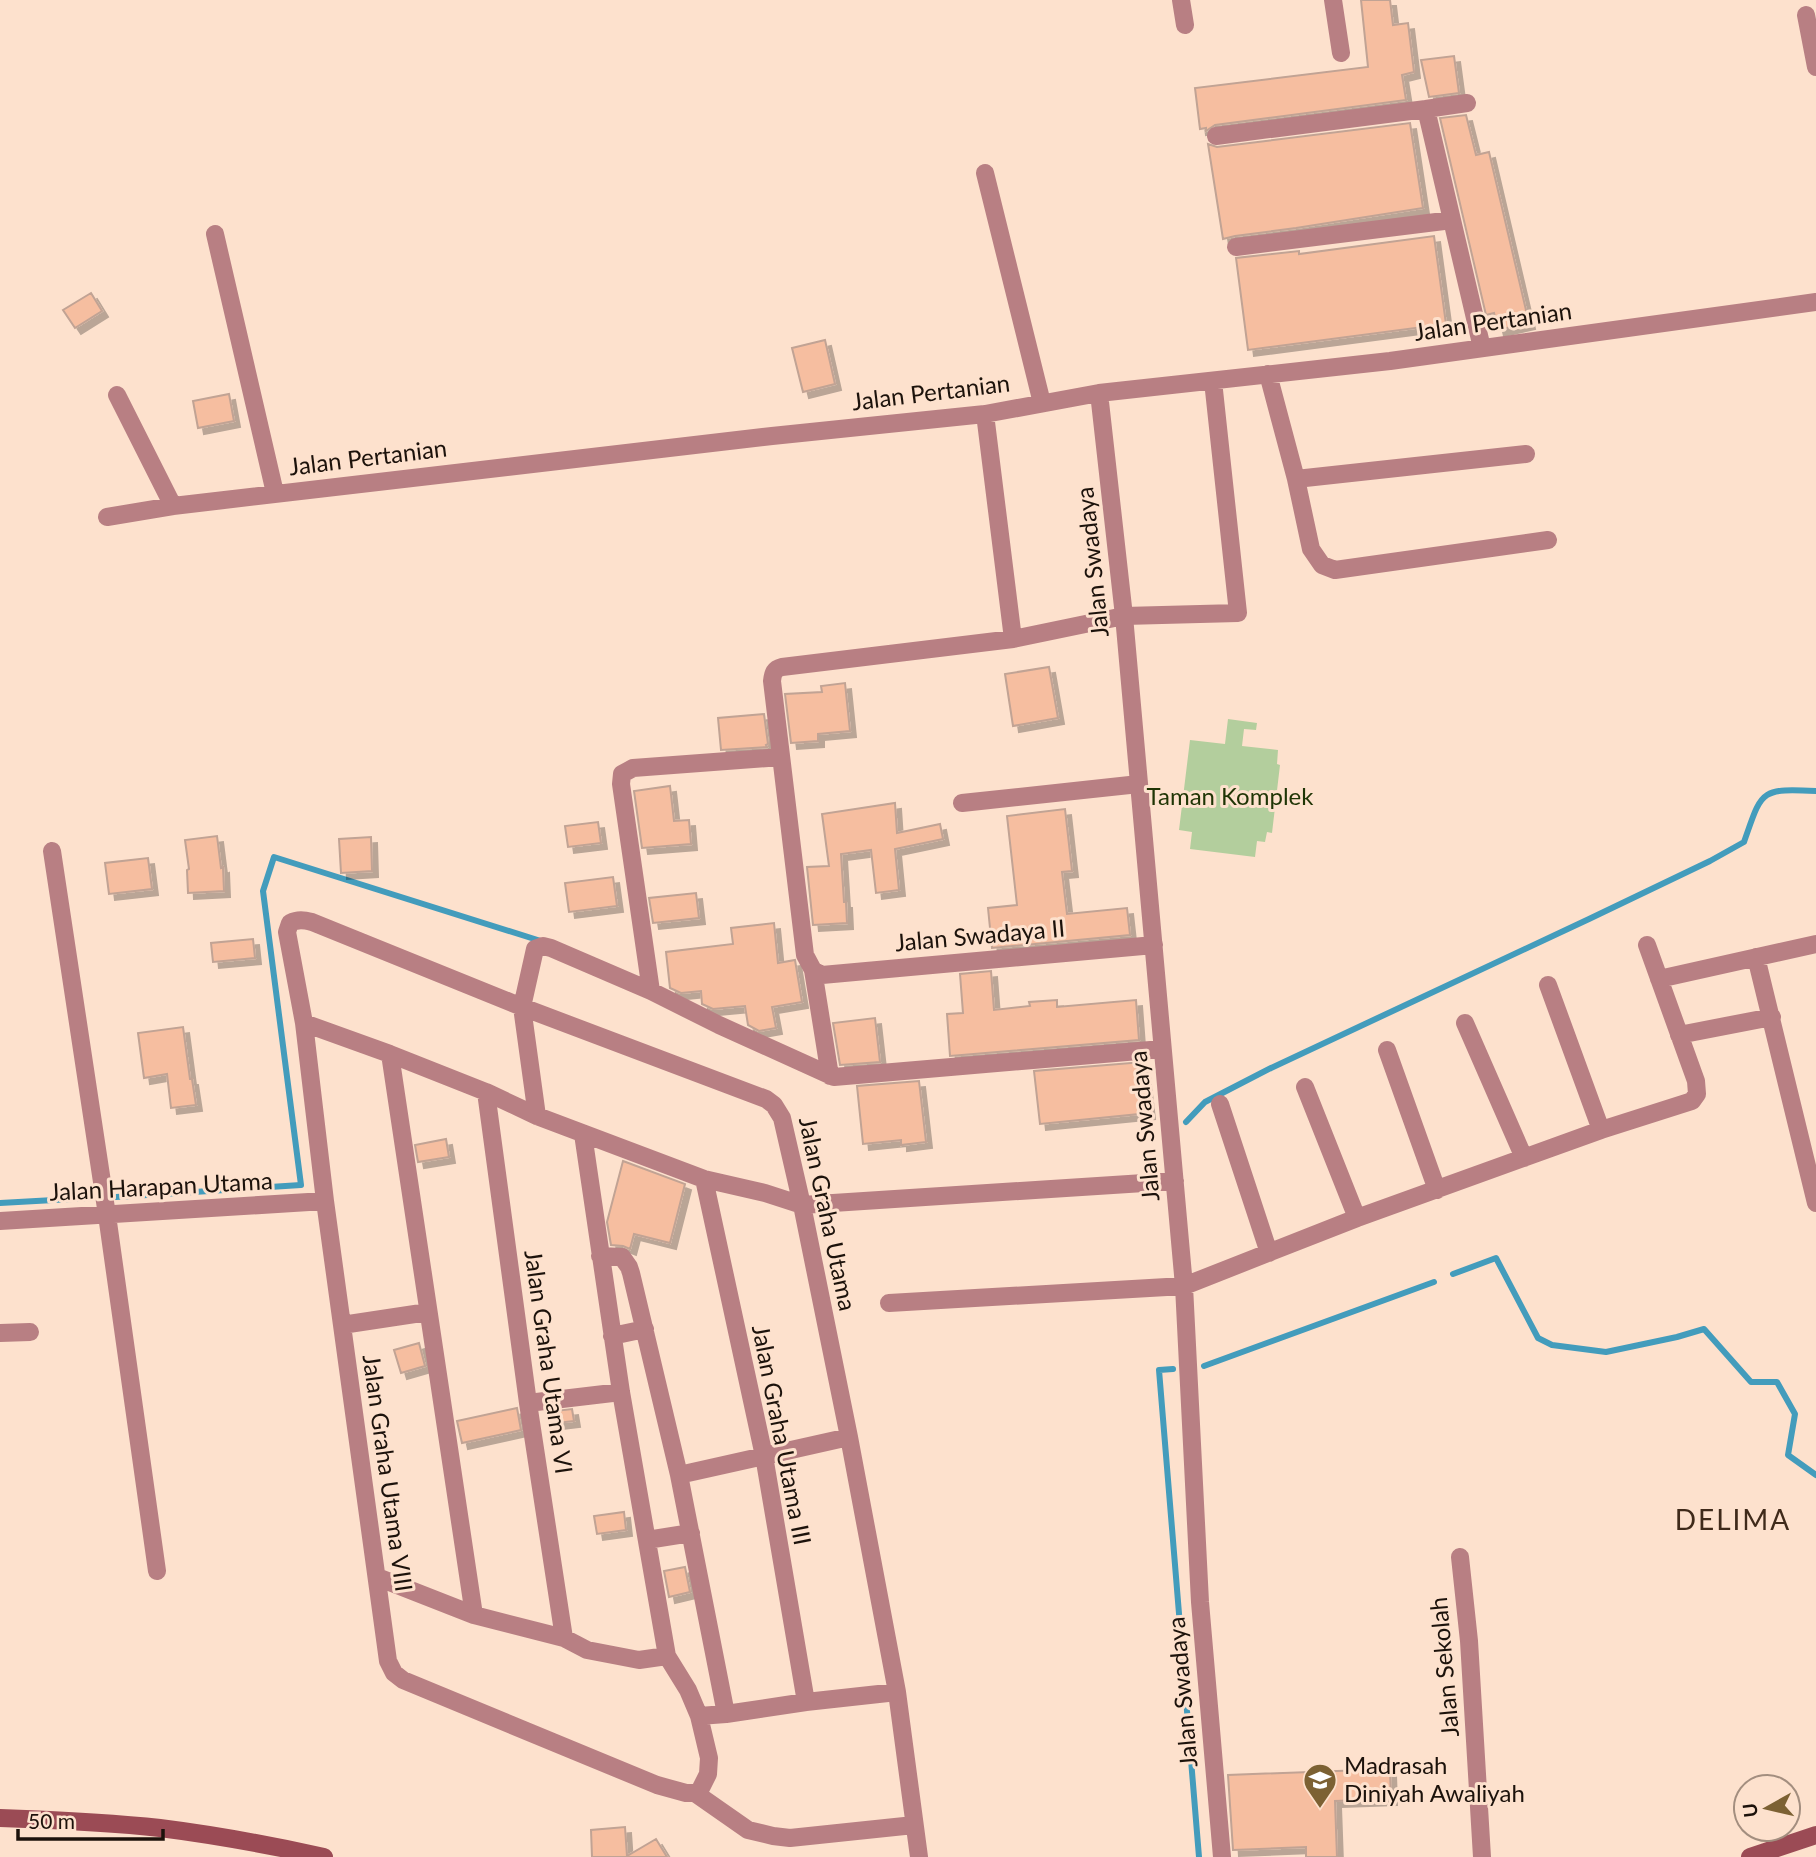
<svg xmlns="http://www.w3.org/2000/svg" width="1816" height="1857" viewBox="0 0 1816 1857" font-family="Lato,sans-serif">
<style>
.green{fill:#b3ce9d}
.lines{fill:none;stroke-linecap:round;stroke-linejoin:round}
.stream{stroke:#439cbc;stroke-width:6}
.building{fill:#f6bea0;stroke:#c1a394;stroke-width:2;filter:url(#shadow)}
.minor{stroke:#b87f83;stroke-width:18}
.secondary{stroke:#9b4b55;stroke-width:18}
.labels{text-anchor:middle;stroke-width:6;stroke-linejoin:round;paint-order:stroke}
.street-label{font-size:24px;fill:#1c120b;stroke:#fde1cd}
.park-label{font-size:24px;fill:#1f3505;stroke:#fde1cd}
.poi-label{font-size:24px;fill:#1c120b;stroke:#fde1cd;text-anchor:start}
.quarter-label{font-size:28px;letter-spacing:2px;fill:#3f2a1a;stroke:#fde1cd}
</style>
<defs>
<filter id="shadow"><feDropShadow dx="6" dy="6" stdDeviation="0" flood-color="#0004"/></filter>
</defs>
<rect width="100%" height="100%" fill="#fde1cd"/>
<path class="green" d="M1228,719L1257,723L1256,730L1244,729L1242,746L1278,750L1277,764L1280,765L1272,833L1267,832L1265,842L1257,841L1255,857L1190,849L1192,832L1179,830L1190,740L1225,744Z"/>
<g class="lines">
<path class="stream" d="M1186,1122L1205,1102L1271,1068L1589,919L1710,861L1744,842C1762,791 1759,788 1816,791
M116,1197L301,1185L263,891L274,857L544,942
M0,1203L90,1198
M1453,1274L1496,1258L1538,1338L1552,1345L1606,1352L1677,1337L1704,1329L1751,1382H1777L1795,1414L1788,1455L1816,1475
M1204,1366L1434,1282
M1173,1369L1159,1370L1199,1857"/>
</g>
<path class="building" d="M1361,0H1390L1393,25L1408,23L1414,72L1402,75L1406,100L1215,125L1206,131V128L1200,129L1195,88L1368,67Z
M1454,56L1459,93L1429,97L1421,60Z
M1466,115L1476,155L1489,152L1529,323L1498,330L1494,313L1486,315L1440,118Z
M1410,123L1423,208L1296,228L1235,236L1223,239L1208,144L1217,147Z
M1434,236L1446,324L1248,350L1236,258L1299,251V254Z
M91,293L102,311L75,328L63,310Z
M825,340L835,384L803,392L792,348Z
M229,394L234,421L198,428L193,401Z
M1049,667L1058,718L1013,726L1005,674Z
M845,683L850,731L818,734V741L791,743L785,694L822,692L821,686Z
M764,714L768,744L766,745L767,747L721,750L718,718Z
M670,786L674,821L689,820L691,844L642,848L634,791Z
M895,803L897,833L940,824L943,839L895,849L899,890L876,893L871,850L841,854L844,902H846L847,923L813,925L807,867L829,866L822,814Z
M1065,809L1072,871L1062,872L1067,914L1127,908L1130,935L992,948L988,908L1017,905L1007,816Z
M598,822L601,843L568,847L565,826Z
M217,836L221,868L223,867L224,891L188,893L187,870L189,869L185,840Z
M371,837L372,871L341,873L339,839Z
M148,858L152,889L109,894L105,863Z
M613,877L617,906L569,912L565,883Z
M696,893L699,918L653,923L649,898Z
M774,923L778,963L795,960L802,1002L772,1007L776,1028L759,1031L748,1025L745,1006L713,1009L702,1004L701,991L681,993L670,988L666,952L733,944L731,928Z
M253,939L255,958L213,962L211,943Z
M991,971L994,1010L1030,1006L1029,1002L1057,1000V1007L1136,1000L1139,1040L950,1056L947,1014L963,1013L960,974Z
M875,1018L880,1062L840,1065L833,1023Z
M183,1027L190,1079H192L196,1105L171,1108L167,1074L144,1078L138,1033Z
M1143,1062L1149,1113L1040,1124L1034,1071Z
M919,1081L926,1142L901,1145V1140L863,1144L857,1086Z
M446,1139L449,1157L418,1162L415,1145Z
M623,1161L685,1184L670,1243L634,1234L630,1249L623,1246L611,1245L607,1222Z
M419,1343L425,1366L401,1373L394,1350Z
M517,1408L521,1430L462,1443L457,1421Z
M572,1409L574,1421L549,1424L547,1412Z
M624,1512L626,1530L597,1534L594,1516Z
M685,1567L690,1592L669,1597L664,1571Z
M1390,1769L1391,1799L1335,1801L1337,1857H1306V1847L1233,1850L1228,1775Z
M625,1827L627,1856L656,1839L667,1857H592L591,1830Z"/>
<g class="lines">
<path class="minor" d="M1181,0L1185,25
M1333,0L1341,53
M1806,15L1816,67
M1426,109L1467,103
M1216,136L1426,109L1482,348
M985,173L1042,403
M215,234L275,493
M1236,247L1452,220
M1268,374L1296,479L1311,549L1322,565L1335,570L1548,540
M1099,393L1124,616L1184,1286L1200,1602L1222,1857
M117,395L173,506L772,436L985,414L1099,393L1390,361L1816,302
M985,414L1013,639
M1296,479L1526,454
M107,517L173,506
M962,803L1139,784
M52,851L107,1215L157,1571
M1756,957L1816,1203
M813,970L822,975L1154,945
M1659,979L1816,944
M1548,985L1601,1130
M651,991L621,784L622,774L633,768L781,757
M304,1023L390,1054L486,1092L537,1116L704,1179L765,1193L802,1205L1175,1181
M1465,1023L1524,1158
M1679,1035L1772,1017
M1387,1050L1437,1190
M390,1054L474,1615
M830,1076L813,970L805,955L772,681C773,673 774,669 782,667L1013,639L1124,616L1238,613L1213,381
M1305,1087L1357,1218
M486,1092L528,1403L564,1638
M1220,1104L1269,1253
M537,1116L522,1007L535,949L543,946L551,948L651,991L719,1025L834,1077L1162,1049
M583,1134L621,1392L667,1656L688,1690L699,1716L709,1758L708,1774L700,1790L695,1793H686L657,1785L403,1680L394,1673L388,1661L325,1201L304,1023L287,932L290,923C298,919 304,920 312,922L522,1007L766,1099L774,1105L782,1118L802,1205L849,1437L897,1692L919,1857
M704,1179L764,1456L806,1702
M0,1221L325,1201
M600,1256L622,1257L629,1267L631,1273L679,1475L726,1714
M889,1303L1184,1286L1357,1218L1601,1130L1692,1101L1697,1094L1696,1081L1647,945
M342,1325L428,1312
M0,1333L30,1332
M612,1336L645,1329
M528,1403L621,1392
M679,1475L849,1437
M647,1540L691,1533
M1460,1557L1469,1641L1482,1857
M377,1577L474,1615L564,1638L587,1650L639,1660L667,1656
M699,1716L726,1714L806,1702L897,1692
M695,1793L748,1830L773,1836L790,1838L914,1825"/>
<path class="secondary" d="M0,1818C54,1820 107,1822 160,1828C215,1835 270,1845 324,1857
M1750,1857L1816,1835"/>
</g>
<defs>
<symbol id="school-pin" viewBox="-11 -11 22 30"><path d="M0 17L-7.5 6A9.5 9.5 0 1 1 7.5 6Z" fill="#7c6133" stroke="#fde1cd"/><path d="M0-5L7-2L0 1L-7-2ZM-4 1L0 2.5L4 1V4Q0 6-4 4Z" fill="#fff"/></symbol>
</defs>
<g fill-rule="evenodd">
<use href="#school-pin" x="1301" y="1761" width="38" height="52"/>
</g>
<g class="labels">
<g class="street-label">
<text transform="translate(1493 322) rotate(-8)" y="8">Jalan Pertanian</text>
<text transform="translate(931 393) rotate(-7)" y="8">Jalan Pertanian</text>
<text transform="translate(368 458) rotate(-7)" y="8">Jalan Pertanian</text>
<text transform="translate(1093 562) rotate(-96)" y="8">Jalan Swadaya</text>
<text transform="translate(980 936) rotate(-5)" y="8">Jalan Swadaya II</text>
<text transform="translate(1145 1126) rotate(-95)" y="8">Jalan Swadaya</text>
<text transform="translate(161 1187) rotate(-3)" y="8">Jalan Harapan Utama</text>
<text transform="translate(827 1214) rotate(78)" y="8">Jalan Graha Utama</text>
<text transform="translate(548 1362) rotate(82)" y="8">Jalan Graha Utama VI</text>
<text transform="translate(781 1435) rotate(79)" y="8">Jalan Graha Utama III</text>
<text transform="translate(387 1473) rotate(82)" y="8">Jalan Graha Utama VIII</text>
<text transform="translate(1445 1667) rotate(-95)" y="8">Jalan Sekolah</text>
<text transform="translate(1183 1692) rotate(-95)" y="8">Jalan Swadaya</text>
</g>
<g class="park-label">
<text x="1230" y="805">Taman Komplek</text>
</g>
<g class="poi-label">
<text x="1344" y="1774">Madrasah<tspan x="1344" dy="28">Diniyah Awaliyah</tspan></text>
</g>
<g class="quarter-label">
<text x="1733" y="1530">DELIMA</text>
</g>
</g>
<g transform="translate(1767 1808) rotate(262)"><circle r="33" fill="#fde1cd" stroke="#a38e7f" stroke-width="2"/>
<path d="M0-5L12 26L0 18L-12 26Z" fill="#7c6133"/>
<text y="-10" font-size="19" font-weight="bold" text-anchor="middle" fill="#1c120b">U</text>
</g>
<path d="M18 1829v10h145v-10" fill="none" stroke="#1c120b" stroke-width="3.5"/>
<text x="28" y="1829" font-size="21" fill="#1c120b" stroke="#fde1cd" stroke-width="5" paint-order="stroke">50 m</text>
</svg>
